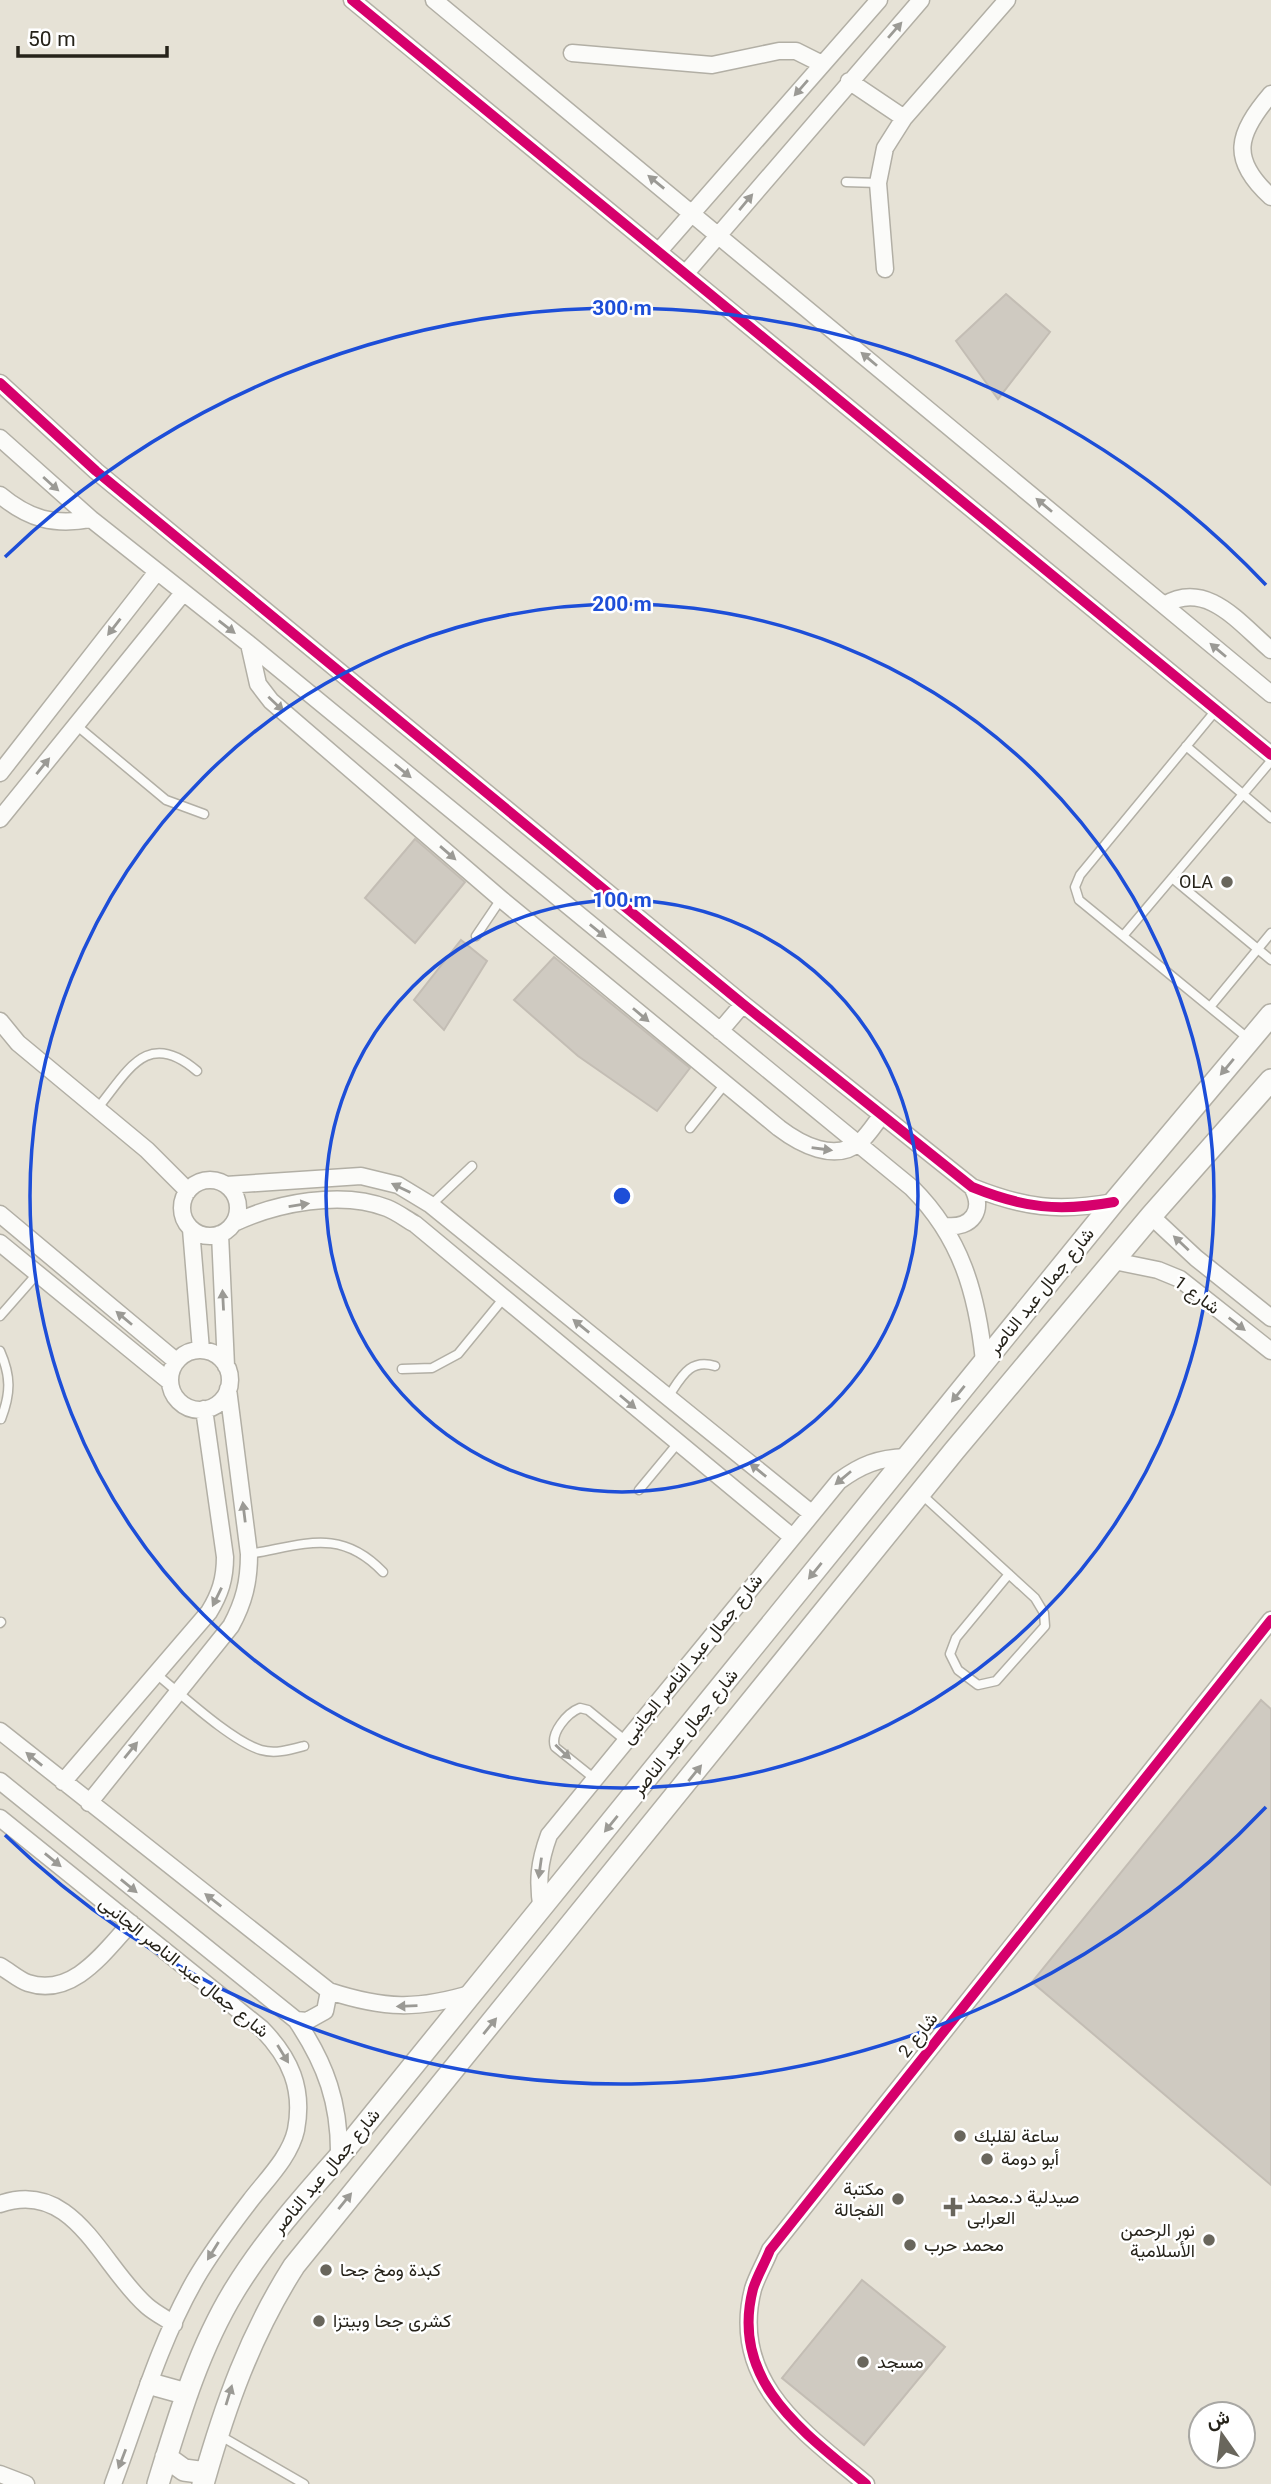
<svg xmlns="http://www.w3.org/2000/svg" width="1271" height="2484" viewBox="0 0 1271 2484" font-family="Georgia,Vazirmatn,serif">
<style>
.building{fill:#cfcac1;stroke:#c3bdb4;stroke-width:2}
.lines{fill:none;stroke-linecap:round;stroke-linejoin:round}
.lane-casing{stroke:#b2afa5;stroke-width:11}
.street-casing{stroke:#b2afa5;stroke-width:19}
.secondary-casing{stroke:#b2afa5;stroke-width:24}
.lane{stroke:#fbfbf9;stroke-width:8}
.street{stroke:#fbfbf9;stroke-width:16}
.secondary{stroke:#fbfbf9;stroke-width:21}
.cycleway-casing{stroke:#fff;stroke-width:15}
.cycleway{stroke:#d6006c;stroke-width:10}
.oneway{fill:#9b9a95}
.ring{fill:none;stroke:#1d4ed8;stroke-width:3.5}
.poi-dot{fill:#69665c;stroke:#fff;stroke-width:2.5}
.labels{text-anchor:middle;stroke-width:5;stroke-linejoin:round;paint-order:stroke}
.poi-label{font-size:18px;fill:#26231a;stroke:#fff;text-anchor:start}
.street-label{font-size:18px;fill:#26231a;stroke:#fff}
.centre{fill:#1d4ed8;stroke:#fff;stroke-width:3.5}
.ring-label{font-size:21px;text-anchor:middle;font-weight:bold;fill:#1d4ed8;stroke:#fff;stroke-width:5;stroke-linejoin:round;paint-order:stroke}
</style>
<rect width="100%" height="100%" fill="#e6e2d6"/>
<path class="building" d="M1006,294L1050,332L998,399L956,341Z
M415,839L465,882L415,943L365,898Z
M461,940L487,961L444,1030L414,1000Z
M554,957L690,1068L657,1111L578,1056L514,1000Z
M1261,1700L1271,1709V2185L1032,1982Z
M862,2280L945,2347L864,2445L782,2378Z"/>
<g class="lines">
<defs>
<path id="lane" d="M846,182L878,183
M1217,709L1080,875L1075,887L1079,900L1250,1040
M76,725L166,800L204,814
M1186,746L1271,818
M1172,878L1271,960
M476,936L501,899
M1123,936L1271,761
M1210,1007L1271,933
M97,1109C128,1071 147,1028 197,1071
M690,1128L725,1084
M431,1205L472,1166
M0,1316L37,1274
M0,1351C11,1376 11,1393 1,1419
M402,1369L432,1368L458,1354L503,1299
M668,1397C681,1378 689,1358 715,1366
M639,1490L678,1443
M920,1493L1035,1598L1044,1613L1045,1626L996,1681L978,1685L958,1670L950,1654L956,1638L1009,1574
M249,1554C304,1545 340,1527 383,1572
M0,1623L1,1622
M155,1673C181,1694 231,1741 261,1750C275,1754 289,1750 304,1746
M595,1779L555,1747C550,1733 567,1713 580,1708L588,1710L626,1741
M219,2435L304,2484"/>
<path id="street" d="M352,0L1271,755
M434,0L1271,694
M572,53L712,65L779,51H796L822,64
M849,81L904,118
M1271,94C1237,134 1229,159 1271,197
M659,251L879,0
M885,269L878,183L885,148L904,118L1007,0
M686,273L921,0
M0,383L96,471L743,1004L972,1187C1024,1208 1058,1212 1114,1202
M0,438L91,519L249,644L912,1188C961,1237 977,1293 984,1361
M0,495C29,519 54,526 91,519
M1164,605C1207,579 1240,624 1271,650
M249,644L258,684L271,701L501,899L779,1128C800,1144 835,1163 860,1142C868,1135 875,1124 881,1116
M0,773L156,573
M0,819L183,593
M0,1021L18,1043L147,1150L188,1191
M720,1031L743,1004
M182 1208a28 28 0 1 1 56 0a28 28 0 1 1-56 0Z
M226,1185L361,1176L398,1185L431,1205L811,1513
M0,1214L176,1361
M1151,1216L1196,1258L1271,1318
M234,1223C276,1203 342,1190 387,1208C397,1212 406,1219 415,1224L791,1536
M945,1226C972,1229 985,1210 972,1187
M191,1229L201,1350
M220,1234L226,1366
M0,1243L170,1382
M1114,1261L1158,1270L1180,1279L1271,1351
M170 1380a30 30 0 1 1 60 0a30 30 0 1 1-60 0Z
M0,1731L329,1991C384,2009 418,2010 473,1993
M0,1781L296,2020C326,2064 340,2104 339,2157
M63,1782L209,1612C220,1594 225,1579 225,1557L204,1409
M89,1803L231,1626C244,1602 249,1582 249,1554L228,1389
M0,1818L262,2029C290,2058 304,2088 296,2130C290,2157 266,2180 250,2201C230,2227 211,2252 195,2280C159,2343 138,2417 113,2484
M542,1910C537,1882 539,1862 549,1835L839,1481C861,1465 878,1458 906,1457
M0,1966C9,1971 19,1980 28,1983C73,1998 105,1951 131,1923
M296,2020L307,2021L325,2011L329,1991
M0,2204C74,2178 101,2266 147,2306C155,2313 165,2318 174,2324
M0,2474L26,2484
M866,2484C805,2433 729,2382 753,2289C757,2276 765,2263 770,2250L1271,1620"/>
<path id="secondary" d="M151,2384L187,2394
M166,2457L184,2470L206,2473
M158,2484C178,2419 198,2350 234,2291C264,2242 301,2200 339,2157L1114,1202L1271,1015
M203,2484C225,2406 250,2335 294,2266L954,1451L1151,1216L1271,1080"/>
</defs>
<use href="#lane" class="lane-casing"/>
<use href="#street" class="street-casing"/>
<use href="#secondary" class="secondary-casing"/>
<use href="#lane" class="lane"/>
<use href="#street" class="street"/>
<use href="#secondary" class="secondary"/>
<defs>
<path id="cycleway" d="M352,0L1271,755
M0,383L96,471L743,1004L972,1187C1024,1208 1058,1212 1114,1202
M866,2484C805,2433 729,2382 753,2289C757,2276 765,2263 770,2250L1271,1620"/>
</defs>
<use href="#cycleway" class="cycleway-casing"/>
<use href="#cycleway" class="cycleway"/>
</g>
<defs><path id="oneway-solid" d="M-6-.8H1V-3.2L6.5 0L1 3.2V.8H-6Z" transform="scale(1.75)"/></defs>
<g class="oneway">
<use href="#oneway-solid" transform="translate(895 30) rotate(-49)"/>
<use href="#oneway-solid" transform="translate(801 88) rotate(131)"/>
<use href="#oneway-solid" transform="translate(656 182) rotate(-141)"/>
<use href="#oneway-solid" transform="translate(746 202) rotate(-50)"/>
<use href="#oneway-solid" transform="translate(869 359) rotate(-140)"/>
<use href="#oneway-solid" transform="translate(51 484) rotate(42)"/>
<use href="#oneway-solid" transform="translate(1044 505) rotate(-140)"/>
<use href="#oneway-solid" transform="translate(114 627) rotate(128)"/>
<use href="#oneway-solid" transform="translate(227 627) rotate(38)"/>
<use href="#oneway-solid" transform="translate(1218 650) rotate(-140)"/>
<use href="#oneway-solid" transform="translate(276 704) rotate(43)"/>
<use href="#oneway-solid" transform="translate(43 766) rotate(-51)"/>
<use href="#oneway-solid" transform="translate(403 771) rotate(39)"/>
<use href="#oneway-solid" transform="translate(448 853) rotate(41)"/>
<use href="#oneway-solid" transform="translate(598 931) rotate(39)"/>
<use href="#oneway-solid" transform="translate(641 1015) rotate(40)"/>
<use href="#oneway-solid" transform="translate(1227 1067) rotate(130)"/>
<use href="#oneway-solid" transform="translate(822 1149) rotate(8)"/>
<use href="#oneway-solid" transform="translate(401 1188) rotate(-154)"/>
<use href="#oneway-solid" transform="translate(299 1205) rotate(-9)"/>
<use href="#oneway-solid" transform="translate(1181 1243) rotate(-137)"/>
<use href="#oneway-solid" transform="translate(223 1300) rotate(-93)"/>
<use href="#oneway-solid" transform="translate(124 1318) rotate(-140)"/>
<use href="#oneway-solid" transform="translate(1237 1324) rotate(38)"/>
<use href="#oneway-solid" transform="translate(581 1326) rotate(-141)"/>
<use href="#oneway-solid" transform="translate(958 1394) rotate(129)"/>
<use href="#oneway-solid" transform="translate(628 1402) rotate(40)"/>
<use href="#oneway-solid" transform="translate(758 1470) rotate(-141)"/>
<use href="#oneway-solid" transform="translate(843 1478) rotate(140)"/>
<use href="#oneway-solid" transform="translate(244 1512) rotate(-97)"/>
<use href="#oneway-solid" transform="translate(815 1571) rotate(129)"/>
<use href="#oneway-solid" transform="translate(217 1597) rotate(116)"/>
<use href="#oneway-solid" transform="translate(131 1750) rotate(-51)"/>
<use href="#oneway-solid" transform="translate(563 1752) rotate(43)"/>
<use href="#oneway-solid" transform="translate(34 1759) rotate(-141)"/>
<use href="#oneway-solid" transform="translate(695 1773) rotate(-51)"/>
<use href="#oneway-solid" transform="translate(611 1824) rotate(129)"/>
<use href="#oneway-solid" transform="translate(53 1860) rotate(39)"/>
<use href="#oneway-solid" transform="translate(540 1868) rotate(98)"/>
<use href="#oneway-solid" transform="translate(129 1886) rotate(39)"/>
<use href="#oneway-solid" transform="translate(213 1900) rotate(-142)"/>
<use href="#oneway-solid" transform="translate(407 2006) rotate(178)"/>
<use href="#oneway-solid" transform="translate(490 2026) rotate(-51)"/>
<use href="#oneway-solid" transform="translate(283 2054) rotate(58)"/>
<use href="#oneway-solid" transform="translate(345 2201) rotate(-51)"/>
<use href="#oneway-solid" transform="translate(213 2251) rotate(122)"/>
<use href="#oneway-solid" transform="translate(229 2395) rotate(-73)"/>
<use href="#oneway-solid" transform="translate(122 2459) rotate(111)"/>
</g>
<g class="ring">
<circle cx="622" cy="1196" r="296"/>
<circle cx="622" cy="1196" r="592"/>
<path d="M1266 1807A888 888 0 0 1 5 1835M5 557A888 888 0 0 1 1266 585"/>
</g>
<g class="poi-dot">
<circle cx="1227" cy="882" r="7"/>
<circle cx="960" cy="2136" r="7"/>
<circle cx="987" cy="2159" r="7"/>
<circle cx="898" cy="2199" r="7"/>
<path d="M949.5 2196.5h7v7h7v7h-7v7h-7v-7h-7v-7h7z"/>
<circle cx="1209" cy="2240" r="7"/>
<circle cx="910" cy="2245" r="7"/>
<circle cx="326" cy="2270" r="7"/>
<circle cx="319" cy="2321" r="7"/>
<circle cx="863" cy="2362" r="7"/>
</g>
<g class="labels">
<g class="poi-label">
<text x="1213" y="888" text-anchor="end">OLA</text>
<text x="974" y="2142">ساعة لقلبك</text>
<text x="1001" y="2165">أبو دومة</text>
<text x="884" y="2195" text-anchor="end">مكتبة<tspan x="884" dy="21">الفجالة</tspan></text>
<text x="967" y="2203">صيدلية د.محمد<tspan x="967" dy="21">العرابى</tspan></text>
<text x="1195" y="2236" text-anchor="end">نور الرحمن<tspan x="1195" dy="21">الأسلامية</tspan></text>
<text x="924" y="2251">محمد حرب</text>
<text x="340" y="2276">كبدة ومخ جحا</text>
<text x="333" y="2327">كشرى جحا وبيتزا</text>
<text x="877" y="2368">مسجد</text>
</g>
<g class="street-label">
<text transform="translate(1041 1291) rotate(-51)" y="6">شارع جمال عبد الناصر</text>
<text transform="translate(1197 1295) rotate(36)" y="6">شارع 1</text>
<text transform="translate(692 1659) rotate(-51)" y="6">شارع جمال عبد الناصر الجانبى</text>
<text transform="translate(685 1732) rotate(-51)" y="6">شارع جمال عبد الناصر</text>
<text transform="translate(184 1967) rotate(39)" y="6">شارع جمال عبد الناصر الجانبى</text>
<text transform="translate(918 2035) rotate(-52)" y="6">شارع 2</text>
<text transform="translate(326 2171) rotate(-50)" y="6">شارع جمال عبد الناصر</text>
</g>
</g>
<circle cx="622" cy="1196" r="10" class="centre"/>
<g class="ring-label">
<text x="622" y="315">300 m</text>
<text x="622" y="611">200 m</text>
<text x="622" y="907">100 m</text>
</g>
<g transform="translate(1222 2435) rotate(346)"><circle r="33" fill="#ffffff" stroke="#a8a7a3" stroke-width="2"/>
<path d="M0-5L12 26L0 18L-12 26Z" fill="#69665c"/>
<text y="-10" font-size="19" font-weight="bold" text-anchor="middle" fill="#26231a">ش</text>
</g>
<path d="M18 46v10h149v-10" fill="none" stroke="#26231a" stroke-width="3.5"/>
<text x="28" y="46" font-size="21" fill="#26231a" stroke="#ffffff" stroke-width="5" paint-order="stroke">50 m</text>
</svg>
